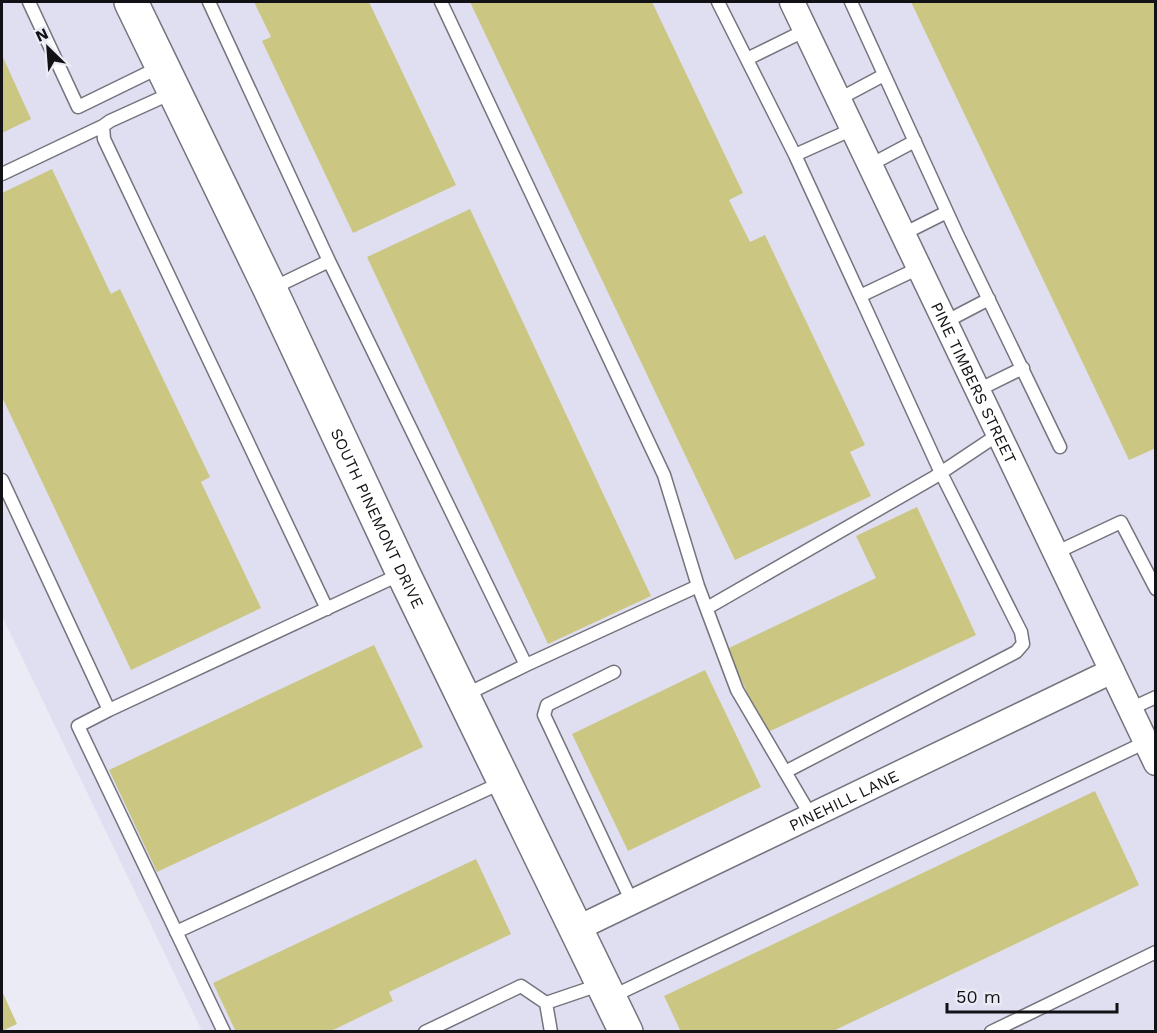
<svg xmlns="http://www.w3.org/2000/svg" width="1157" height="1033" viewBox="0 0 1157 1033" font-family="'Work Sans',sans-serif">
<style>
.built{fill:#dfdff1}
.building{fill:#cbc783}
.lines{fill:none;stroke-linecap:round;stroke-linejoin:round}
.lane-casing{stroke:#73747d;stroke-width:15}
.street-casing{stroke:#73747d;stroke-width:27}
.secondary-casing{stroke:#73747d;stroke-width:36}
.lane{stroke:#fff;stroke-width:12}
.street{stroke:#fff;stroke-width:24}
.secondary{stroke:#fff;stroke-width:33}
.labels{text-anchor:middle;stroke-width:6;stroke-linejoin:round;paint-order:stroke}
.street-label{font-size:16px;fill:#121216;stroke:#ebebf6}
</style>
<rect width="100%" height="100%" fill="#ebebf6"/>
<path class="built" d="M2,2H1155V1031H202L2,616Z"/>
<path class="building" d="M254,2H369L456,185L353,233L262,41L271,37Z
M470,2H652L743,193L729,200L750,242L765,235L865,445L850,452L871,496L735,560Z
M911,2H1156V448L1129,460Z
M2,55L31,119L2,133Z
M52,169L111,294L120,289L210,477L201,482L261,608L131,670L2,397V193Z
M470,209L651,596L548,644L367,257Z
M917,507L976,635L766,733L727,649L876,578L856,536Z
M374,645L423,747L157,872L109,770Z
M705,670L761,787L628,851L572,734Z
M1095,791L1139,885L831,1032H681L664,996Z
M476,859L511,934L389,992L393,1001L329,1032H236L213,983Z
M2,991L17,1024L2,1031Z"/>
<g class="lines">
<defs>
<path id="lane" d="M29,2L78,107L160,67
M209,2L329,261L526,665L463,696
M441,2L664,475L698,586L737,690L811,816
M718,2L795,155
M851,2L958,236L1060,447
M747,59L806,30
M174,92L110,121L103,126L104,139L327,609
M839,99L884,75
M853,129L795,155L860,296
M870,165L915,141
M2,174L103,126
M903,234L947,212
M271,289L329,261
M945,322L989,299
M978,390L1023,368
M2,480L109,710L403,573
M1055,553L1121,522L1156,589
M707,608L933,478L999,434
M526,665L698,586
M614,672L547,705L544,715L632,902
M1130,709L1156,697
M109,710L78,726L224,1032
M785,772L1016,652L1023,644L1021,632L941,473L860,296L919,268
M176,932L503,782
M611,997L1146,742
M546,1003L551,1032
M425,1032L521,986L546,1003L602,984
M991,1032L1156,952"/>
<g id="street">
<path id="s1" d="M792,2L1156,763"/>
<path id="s2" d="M576,929L1112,671"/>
</g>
<g id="secondary">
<path id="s3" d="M131,2L270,289L403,573L626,1032"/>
</g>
</defs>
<use href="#lane" class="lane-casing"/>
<use href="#street" class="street-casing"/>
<use href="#secondary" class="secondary-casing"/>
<use href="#lane" class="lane"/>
<use href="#street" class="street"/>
<use href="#secondary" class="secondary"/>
</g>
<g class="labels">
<g class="street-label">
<text dy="6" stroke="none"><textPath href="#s1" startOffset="422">PINE TIMBERS STREET</textPath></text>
<text dy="6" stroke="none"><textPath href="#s3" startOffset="572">SOUTH PINEMONT DRIVE</textPath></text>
<text dy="6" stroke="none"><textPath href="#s2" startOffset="297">PINEHILL LANE</textPath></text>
</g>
</g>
<rect width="1157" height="1033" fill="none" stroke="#121216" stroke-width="6"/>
<g transform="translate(48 48) rotate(335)" stroke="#ebebf6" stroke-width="4.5" paint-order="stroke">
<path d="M0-4.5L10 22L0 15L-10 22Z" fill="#121216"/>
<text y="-9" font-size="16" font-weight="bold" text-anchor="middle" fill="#121216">N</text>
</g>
<path d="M947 1003v9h170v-9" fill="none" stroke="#121216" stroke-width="3"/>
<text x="956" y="1003" font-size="18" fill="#121216" stroke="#ebebf6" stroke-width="4.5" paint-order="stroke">50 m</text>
</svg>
